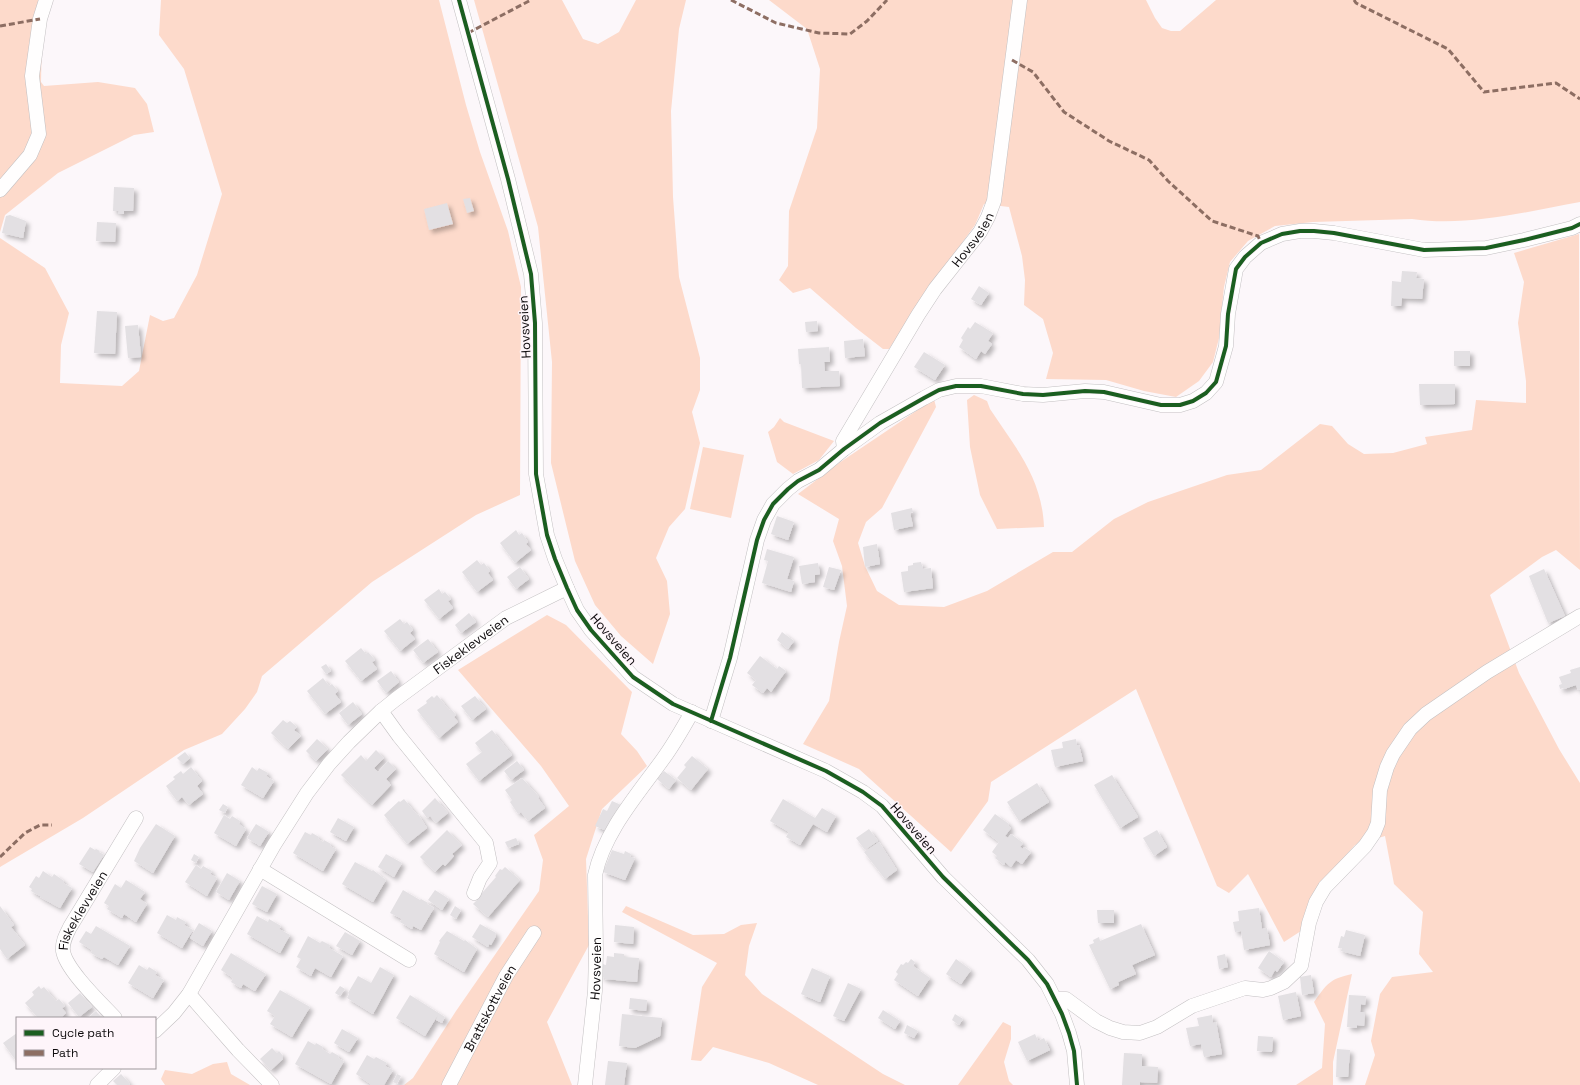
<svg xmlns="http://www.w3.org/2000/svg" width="1580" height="1085" viewBox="0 0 1580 1085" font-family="'Space Grotesk',sans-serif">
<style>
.green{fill:#fddacb}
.building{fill:#e3e0e3;filter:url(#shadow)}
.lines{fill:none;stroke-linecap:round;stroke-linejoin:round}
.minor-casing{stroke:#c3c0c2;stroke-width:15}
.minor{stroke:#fffefe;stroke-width:14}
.quiet{stroke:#8d6e63;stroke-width:3;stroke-dasharray:6 3;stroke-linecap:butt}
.cycleway-casing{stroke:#fef5fa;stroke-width:6}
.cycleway{stroke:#1b5e20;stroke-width:4}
.labels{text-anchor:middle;stroke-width:3;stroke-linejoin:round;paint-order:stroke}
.street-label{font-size:13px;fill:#0e0b0d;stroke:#fef5fa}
</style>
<defs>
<filter id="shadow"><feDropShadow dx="3.5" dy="3.5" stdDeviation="2" flood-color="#0004"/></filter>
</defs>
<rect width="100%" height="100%" fill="#fcf7fa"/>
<path class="green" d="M0,0H50L42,35L41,82L44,86L98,82L135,88L147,104L154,132L134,135L58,173L5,215L0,232Z
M161,0H439L466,105L480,152L508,231L521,287L520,495L476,515L372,582L262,676L257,692L245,709L222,734L184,750L83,818L0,867V238L45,268L69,313L61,345L60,383L122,386L139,371L150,315L163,321L174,318L197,275L222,194L184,69L159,35Z
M474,0H562L583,39L598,44L619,32L636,0H686L679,29L671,111L673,197L679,277L700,358V390L692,412L700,443L685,509L669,527L656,558L667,581L670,614L653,664L621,636L595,605L575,561L551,463L552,362L538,227Z
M769,0H1146L1155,18L1162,28L1171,31H1180L1216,0H1580V202C1526,212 1466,227 1412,219L1313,222L1275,226L1248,241L1230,262L1224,287L1219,338L1213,362L1199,381L1176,397L1144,391L1106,380L1046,379L1053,353L1043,319L1024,305L1025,280L1022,256L1009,207L984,204L975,225L935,280L889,349H883L856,328L810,288L793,293L779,280L788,266L789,211L817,128L820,69L807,29Z
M1579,234L1580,570L1556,550L1542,557L1490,595L1519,673L1559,749L1580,783V1085H1365L1375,1055L1371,1041L1380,994L1392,977L1433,972L1419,954L1423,912L1394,884L1385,836L1355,845L1313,893L1301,931L1284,942L1248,874L1229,893L1217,886L1136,689L991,782L988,801L951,852L859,769L803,744L829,701L839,642L847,606L842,566L833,541L839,519L798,494L839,463L934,399L936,407L882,508L866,522L858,543L865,566L877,591L899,605L944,607L987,591L1053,552H1072L1114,519L1148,502L1227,475L1261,470L1320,424L1332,426L1348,444L1364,454L1393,453L1427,444L1425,437L1472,430L1476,400L1526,403V381L1518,323L1524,282L1514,253Z
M974,395L987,401L990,409C1016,448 1042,478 1044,527L997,529L980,495L970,447L967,400Z
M780,418L784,422L834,441L819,460L793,474L777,462L768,432L774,427Z
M703,447L744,455L731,518L690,509Z
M547,615L566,625L632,692L621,734L637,751L647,766L602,809L586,859L589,945L547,1022L572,1085H404L413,1078L456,1011L539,891L543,860L534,835L569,806L541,766L458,670Z
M626,906L693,935L724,934L741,925L757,923L749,946L745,975L762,994L883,1074L905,1085H818L769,1063L713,1047L701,1061L691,1060L702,987L717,963L622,912Z
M1352,974L1333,1062V1085H1296L1322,1068L1325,1024L1314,1002C1327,984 1329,979 1352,974Z
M1003,1022L1011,1026V1039L1004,1062L1009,1081L1013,1085H958Z
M227,1062L231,1074L250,1085H165L161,1079L165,1070L192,1074L213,1064Z"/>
<path class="building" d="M114,187L134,188L133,211H124V214H118L119,211H113Z
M470,198L474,211L467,213L463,199Z
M447,203L453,224L429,230L424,209Z
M10,215L26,221L23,238L2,233L6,216Z
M97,222L116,223L115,242L96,241Z
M1402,271L1417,272L1416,278L1424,279L1422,299L1402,298L1401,306H1391L1392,281L1401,282Z
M979,286L989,293L981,305L971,299Z
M97,311L117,312L115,354L94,353Z
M817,321L818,331L806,332L805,322Z
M975,322L993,333L988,341L992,344L985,354L981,351L976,359L959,347L963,340L961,338L968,327L970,329Z
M138,325L141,357L128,358L125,326Z
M863,339L865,356L845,358L844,341Z
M829,347L830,362H824L825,371H839L840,386L802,388L801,364H799L798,349Z
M1454,351H1470V366H1454Z
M924,352L945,365L935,380L914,367Z
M1419,384H1455V404L1420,405Z
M912,508L913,512L910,513L913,526L894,530L891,513Z
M777,516L794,522L788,540L771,534Z
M516,530L519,535L522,533L528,542L526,544L531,550L515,563L500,543Z
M877,544L880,564L865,567L863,547Z
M767,549L794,557L787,579L794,581L791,592L762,583L768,561L764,560Z
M477,560L481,565L484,563L490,571L488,573L493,580L477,592L462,572Z
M921,562L923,569L931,568L933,588L904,592L901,572L908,571V566L913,565V563Z
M818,563L820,574L815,575V582L802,584L799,566Z
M520,567L529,579L516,589L507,577Z
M829,567L841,570L834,590L823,587Z
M1544,569L1565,616L1548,623L1529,576Z
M439,589L442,594L445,592L451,599L448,601L453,608L439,619L424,600Z
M469,613L476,622L461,633L455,625Z
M400,619L404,624L407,622L413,630L410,633L415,639L400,651L384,631Z
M782,632L794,641L788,649L777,640Z
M428,639L438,652L423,663L413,650Z
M361,648L366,654L368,652L375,660L372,662L377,669L361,681L345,661Z
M760,656L777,669L779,666L786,671L771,692L767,688L763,693L752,685L756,680L747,673Z
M326,664L331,671L326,674L321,667Z
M1580,667V689L1578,690L1576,685L1564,689L1563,688L1560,689L1559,685L1562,684L1559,677L1571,673L1570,670Z
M391,671L399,682L386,693L377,681Z
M323,678L329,686L332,684L338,691L335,694L341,702L325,714L307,691Z
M437,695L449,710L451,709L456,715L454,717L458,722L439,738L417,710L427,703L426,701L432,696L434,698Z
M475,696L486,709L472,720L461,706Z
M353,702L362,714L348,725L339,713Z
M283,720L287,723L290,721L297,727L294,730L301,736L288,749L271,733Z
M492,730L512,755L479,781L466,764L482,752L475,743Z
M317,739L328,749L316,761L306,751Z
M1076,739L1077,745H1079L1083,761L1055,767L1051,750L1063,748L1062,742Z
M376,750L384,758L374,768L378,772L388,761L396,769L386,779L391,785L372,805L341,775L361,755L366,761Z
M185,752L190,758L183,764L177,758Z
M692,756L708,769L691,790L677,778L686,767L684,765Z
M517,761L524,770L511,780L504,771Z
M191,767L202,781L197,786L203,794L189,805L182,797L177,801L166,786L175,779L173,777L181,771L183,774Z
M252,767L257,771L259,768L268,773L266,776L274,781L263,798L241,785Z
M664,771L676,780L669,789L657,779Z
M1112,775L1138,817L1120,828L1094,785Z
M522,778L539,797L538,798L545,808L528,821L521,812L518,814L510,802L512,800L505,790Z
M1037,783L1049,802L1019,821L1007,802Z
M435,798L448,813L436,823L430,816L427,818L422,811Z
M404,799L417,815L418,814L427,828L407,844L384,815L399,801L400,802Z
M783,799L815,818L822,808L836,816L827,832L813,824L800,845L786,837L789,832L770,821Z
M612,801L621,805L609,832L595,826L603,809L607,811Z
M223,804L228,807L225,813L219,810Z
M995,814L1009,824L1008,826L1011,828L1005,836L1008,838L1011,834L1023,843L1020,847L1023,849L1024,847L1031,852L1022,864L1016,860L1011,867L1005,862L1004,865L995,858L997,856L992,852L999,842L983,830Z
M224,815L230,819L232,816L240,821L239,824L246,829L236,846L214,833Z
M338,818L354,827L346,841L330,832Z
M156,824L175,836L153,873L134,861L140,848Z
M256,824L269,832L260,846L247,838Z
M869,829L878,841L865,850L856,838Z
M447,830L462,845L452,854L454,856L445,866L443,864L435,872L420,857Z
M1157,830L1167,847L1154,856L1143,838Z
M305,832L311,835L312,833L319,837L318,839L323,842L324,840L331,844L330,846L336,849L323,871L293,853Z
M516,838L519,844L508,848L505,842Z
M879,842L897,870L885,879L864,852Z
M90,847L95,850L96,849L100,851L99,852L104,855L93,872L79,864Z
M612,850L624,854L625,851L631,854L630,857L635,858L625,880L603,872Z
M194,854L199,857L196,863L191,860Z
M386,854L402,863L394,877L378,867Z
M355,862L372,871L373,870L386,880L373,902L342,884Z
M196,865L201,869L203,866L212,871L210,874L217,878L207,896L185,882Z
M505,867L520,880L488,917L473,904L477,900L475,899L481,892L482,893L496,877L495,876L500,869L502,870Z
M43,871L52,877L54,874L64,881L63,883L72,888L60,908L40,897V896L31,891L32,889L29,887L36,876L39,878Z
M227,873L240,881L229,900L216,892Z
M126,880L145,892L140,899L147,904L136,922L124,914L122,918L107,909L109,906L104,903L115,884L121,888Z
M262,886L277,894L267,912L252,904Z
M403,890L420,900L421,899L428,903L427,904L434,908L421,930L413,926L412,929L400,922L402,919L390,913Z
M435,890L449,899L442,910L428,900Z
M0,906L14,925L11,927L25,945L7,959L0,949Z
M455,906L461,910L456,919L450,915Z
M1259,908L1262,929L1267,928L1270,945L1244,950L1241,931L1235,932L1233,922L1239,921L1238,911Z
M1097,910H1114V923H1098Z
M167,915L176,920L177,917L186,922L184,925L193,930L182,948L157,933Z
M257,916L268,922L269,919L281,926L279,929L290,935L280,953L247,934Z
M199,923L212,931L203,946L190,938Z
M480,924L496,933L495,935L496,936L491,945L489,944L488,947L472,937Z
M1141,924L1155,955L1132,965L1136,974L1118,982L1119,985L1110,989L1089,945L1094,943L1093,940L1099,937L1100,941Z
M615,925L634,927L633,944L614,942Z
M96,926L130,946L118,965L104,957L102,959L91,953L92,950L79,942L86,931L91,934Z
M1346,930L1365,935L1360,956L1341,951L1342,948H1338L1341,936L1344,937Z
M447,931L464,941L465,940L477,949L464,972L434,954L440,942L439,941Z
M345,932L360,941L352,955L336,946Z
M308,936L320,943L322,941L330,945L329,948L343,956L331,977L315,968L311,976L296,967L301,959L297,957Z
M1269,951L1284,962L1277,972L1275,970L1271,977L1258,968Z
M231,953L266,974L255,991L243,984L241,988L231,982L233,978L221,970Z
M614,953L624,954V957L639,958L637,982L605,979V978L601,977L602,964L606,965L607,956L614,957Z
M1225,954L1228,967L1219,969L1217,956Z
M911,959L915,962L913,966L930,978L918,996L894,980L898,974L896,972L901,964L903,965L906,962L908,963Z
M956,959L971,970L961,984L946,974Z
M139,965L147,970L149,967L157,972L155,975L164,980L153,998L128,983Z
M380,967L394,975L373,1014L347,998L349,994L348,993L358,976L371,983Z
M812,968L830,976L820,1002L801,994Z
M1311,975L1314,993L1302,995L1300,977Z
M848,983L861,989L844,1021L833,1016Z
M39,986L41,989L44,987L56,1001L59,999L65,1006L62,1008L66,1013L61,1018H38L25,1003L34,995L32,992Z
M340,986L345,989L340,996L335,993Z
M280,990L310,1007L292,1037L270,1024L275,1016L267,1011Z
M1296,992L1301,1016L1283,1020L1278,996Z
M80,993L92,1007L79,1017L68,1003Z
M410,995L445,1017L442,1023L436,1020L438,1015L425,1036L396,1018Z
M1349,995L1366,996L1365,1005L1361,1004L1360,1012H1365L1364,1026L1357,1025V1028L1347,1027Z
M630,998L647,1000L646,1011L629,1009Z
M883,1010L900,1021L895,1029L878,1018Z
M96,1011L102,1018H88Z
M622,1014L662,1018L660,1036L635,1048L619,1046Z
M955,1014L963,1019L959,1025L952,1020Z
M1212,1015L1213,1023L1216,1022L1222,1054L1204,1057L1201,1044L1190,1046L1186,1028L1199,1026L1197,1018Z
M907,1025L918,1031L914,1038L904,1033Z
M342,1029L358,1038L349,1052L334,1043Z
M17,1033V1062L3,1043Z
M1035,1034L1038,1041L1044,1038L1050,1050L1027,1061L1018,1042Z
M1258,1036L1273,1037L1272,1052L1257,1051Z
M308,1041L315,1045L316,1043L323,1047L322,1049L330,1054L332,1052L339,1056L338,1058L344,1061L331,1084L295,1064Z
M272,1048L277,1053L279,1051L283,1056L282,1058L283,1059L271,1070L260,1059Z
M1337,1049L1350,1050L1348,1077H1336Z
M1124,1053L1142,1054V1066L1158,1067L1157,1083L1140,1082V1085H1122Z
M367,1055L374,1059L376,1057L387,1063L385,1066L393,1070L384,1085H372L356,1074Z
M608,1061L627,1063L624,1085H605Z
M121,1074L130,1084L129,1085H117L113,1081Z
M397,1074L401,1076L397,1084L393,1082Z"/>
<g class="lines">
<defs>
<g id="minor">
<path d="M459,0L508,179L531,274L535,323L536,474L547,535L555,559L567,588L577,610L591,630L633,677L673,704L826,771L863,792L882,806L943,877L1028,960L1047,984L1062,1014L1069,1033L1074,1051L1077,1085"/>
<path d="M0,190L30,155L39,134L32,76L40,19L46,0"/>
<path id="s1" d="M844,449L843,441L918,315L935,289L980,232L988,217L994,201L1020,0"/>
<path d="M381,711L399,736L486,843L490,863L480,878L474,893"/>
<path d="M711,721L730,658L757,540L764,520L773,504L788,489L798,481L819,470L844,449L880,423L924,398L939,390L956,386H981L1023,394L1043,395L1085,391L1104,392L1161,405H1180L1193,401L1206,393L1216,382L1226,346L1228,314L1236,269L1245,257L1261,243L1282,234L1300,231H1314L1334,233L1424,250L1486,248L1524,240L1572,228L1580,224"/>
<path d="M260,869L409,960"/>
<path d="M189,994L238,1050L272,1085"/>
<path d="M1055,999H1066L1096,1021L1110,1028L1123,1032L1140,1033L1157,1027L1192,1006L1245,988L1263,990L1271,988L1284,982L1301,966L1309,923L1316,902L1325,887L1365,846L1374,833L1378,823L1380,790L1387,767L1393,754L1410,729L1426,714L1487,672L1580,616"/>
<path id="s2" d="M115,1018C102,1004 66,970 63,951C62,942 66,935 70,927L136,818"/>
<path id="s3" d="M155,1031L174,1013L189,994L274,845L307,793L329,764L349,742L381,711L396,699L506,618L567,588"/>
<path d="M97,1085L114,1068"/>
<path id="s4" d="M449,1085L506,976L534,933"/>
<path id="s5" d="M585,1085L595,991L596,951L595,875C604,832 638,794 663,759C674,744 683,728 692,712"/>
</g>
</defs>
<use href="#minor" class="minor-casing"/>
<use href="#minor" class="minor"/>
<path class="quiet" d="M731,0L776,23L819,33L850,34L867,21L887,0
M1354,0L1356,3L1448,49L1484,92L1556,83L1580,99
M0,26L40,19
M468,33L531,0
M1012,60L1033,72L1064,112L1109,141L1149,160L1168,181L1212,221L1258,236L1261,243
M0,857L25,833L40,825H52"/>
<defs>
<path id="cycleway" d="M459,0L508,179L531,274L535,323L536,474L547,535L555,559L567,588L577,610L591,630L633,677L673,704L826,771L863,792L882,806L943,877L1028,960L1047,984L1062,1014L1069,1033L1074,1051L1077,1085
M711,721L730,658L757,540L764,520L773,504L788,489L798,481L819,470L844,449L880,423L924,398L939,390L956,386H981L1023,394L1043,395L1085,391L1104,392L1161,405H1180L1193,401L1206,393L1216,382L1226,346L1228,314L1236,269L1245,257L1261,243L1282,234L1300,231H1314L1334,233L1424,250L1486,248L1524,240L1572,228L1580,224"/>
</defs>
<use href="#cycleway" class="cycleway-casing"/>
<use href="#cycleway" class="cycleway"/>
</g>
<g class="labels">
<g class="street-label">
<text dy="5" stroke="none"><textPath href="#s1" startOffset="248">Hovsveien</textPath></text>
<text transform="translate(524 327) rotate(-93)" y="5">Hovsveien</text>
<text transform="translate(614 639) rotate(49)" y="5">Hovsveien</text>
<text dy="5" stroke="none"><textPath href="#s3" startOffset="506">Fiskeklevveien</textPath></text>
<text transform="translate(914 828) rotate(49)" y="5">Hovsveien</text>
<text dy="5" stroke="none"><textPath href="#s2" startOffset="131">Fiskeklevveien</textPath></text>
<text dy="5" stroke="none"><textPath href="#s5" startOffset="117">Hovsveien</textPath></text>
<text dy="5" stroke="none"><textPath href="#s4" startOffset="87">Brattskottveien</textPath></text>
</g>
</g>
<rect x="16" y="1017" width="140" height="52" fill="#fef5fa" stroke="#9e979b"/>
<rect x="24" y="1030" width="20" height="6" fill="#1b5e20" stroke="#9e979b"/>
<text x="52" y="1037" font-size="12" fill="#0e0b0d">Cycle path</text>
<rect x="24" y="1050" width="20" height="6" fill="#8d6e63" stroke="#9e979b"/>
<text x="52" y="1057" font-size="12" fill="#0e0b0d">Path</text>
</svg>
